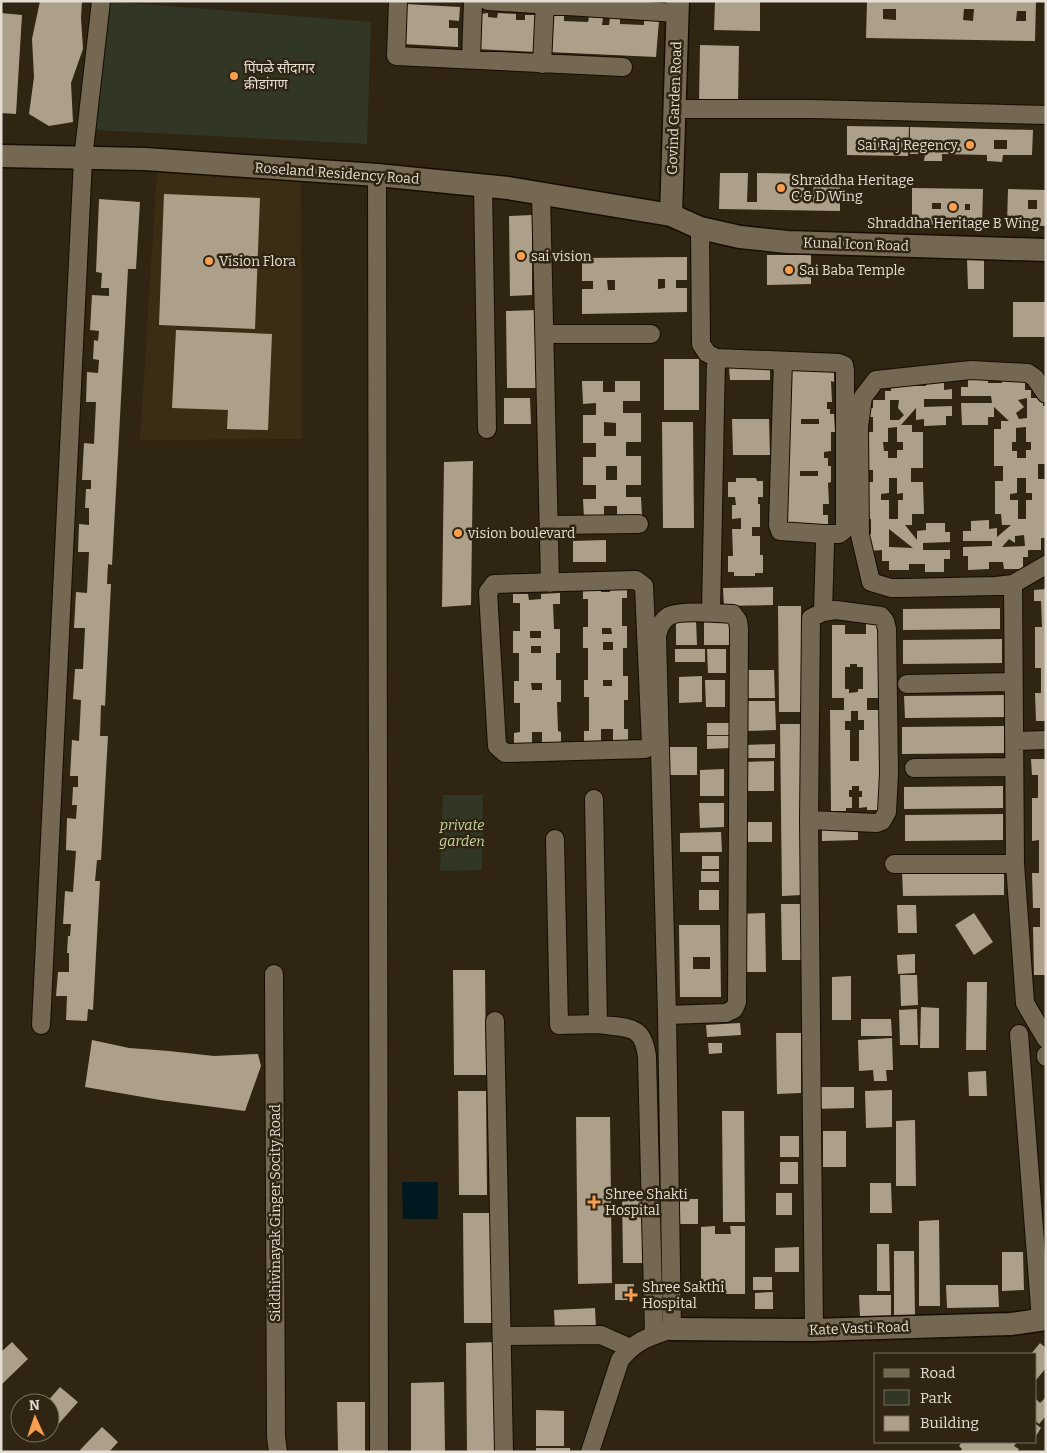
<svg xmlns="http://www.w3.org/2000/svg" width="1047" height="1453" viewBox="0 0 1047 1453" font-family="Bitter,'Noto Sans Devanagari',serif">
<style>
.built{fill:#3a2d14}
.green{fill:#313724}
.water{fill:#001920}
.building{fill:#ada08a;fill-rule:evenodd}
.lines{fill:none;stroke-linecap:round;stroke-linejoin:round}
.minor-casing{stroke:#170d00;stroke-width:20}
.tertiary-casing{stroke:#170d00;stroke-width:25}
.minor{stroke:#746853;stroke-width:18}
.tertiary{stroke:#746853;stroke-width:22}
.poi-dot{fill:#fa9f4f;stroke:#2f2512;stroke-width:2}
.labels{text-anchor:middle;stroke-width:5;stroke-linejoin:round;paint-order:stroke}
.poi-label{font-size:14px;fill:#e4ddd1;stroke:#2f2512;text-anchor:start}
.street-label{font-size:14px;fill:#e4ddd1;stroke:#2f2512}
.park-label{font-size:14px;font-style:italic;fill:#c7d8a2;stroke:#2f2512}
</style>
<rect width="100%" height="100%" fill="#2f2512"/>
<path class="built" d="M157,171L301,179L302,439L140,440Z"/>
<path class="green" d="M105,1L371,22L367,144L95,130Z
M443,795H483L482,870L440,871Z"/>
<path class="water" d="M402,1182H438V1219H403Z"/>
<path class="building" d="M40,1H82L81,18L83,49L71,83L73,122L49,126L29,114L34,77L32,39Z
M715,1H760V31L714,30Z
M867,1H1036L1035,41L866,38ZM883,9H896V20L883,19ZM964,9H974L973,21L963,20ZM1017,11H1026V21H1016Z
M405,4L460,7L459,21L449,20V28H458V47L403,44Z
M1,13L22,15L16,114L1,113Z
M488,13V17L497,18L498,13L516,14V20H525V15H538L536,52L477,49L480,14Z
M550,15L564,16V21L588,22L589,17L603,18L602,25H609L610,18H620V24L644,25V20L659,21L656,57L548,52Z
M700,45L739,46L738,103L699,102Z
M847,126L909,127L908,156L847,155Z
M910,127L1033,130L1032,155H1003L1002,162L987,161V155L942,154V161H924L925,154H910ZM994,140H1007V149H994ZM932,141L946,142V149H932Z
M720,173H748L747,202H757V173L804,174V202H813L814,175H840V211L719,209Z
M912,188L983,189L982,226L912,224ZM932,203H941V209H932ZM965,204H970V210H965Z
M1008,189L1046,190V226L1007,225ZM1028,200H1037V209H1028Z
M164,194L260,198L255,329L159,325Z
M99,199L140,202L136,269H128L112,565L108,564L107,584H111L105,706L101,705L100,736H108L101,860H97L95,881H100L93,1010L88,1009L87,1021L66,1020L67,996H56L58,972H69V953H67L68,936H70L71,924H63L65,891L73,892L76,851L66,850L67,818L76,819L77,805H72L73,787H78V776H70L72,740L79,741L81,700L73,699L75,669H83L85,628H74L76,592L87,593L89,552H78L79,524L89,525V508H85L86,489H91V480H82L84,443L94,444L96,402H86L87,372L98,373L99,360L93,359L94,340L98,341L99,331L90,330L92,295L109,296V288H101L102,273L96,272Z
M532,215V295L510,296L509,216Z
M767,255H811V284L767,285Z
M687,257V280H676V288H687V312L582,314V289H593V281H582V258ZM658,279H665V288L658,289ZM607,280H615V290H608Z
M984,258V289H968L967,259Z
M1013,302H1046V337H1013Z
M535,310L536,388H507L506,311Z
M176,330L272,334L268,430L227,429L228,410L172,408Z
M664,359H699V410H664Z
M770,367V380H730L729,368Z
M787,371H834V382L831,381L832,402H827V409H830V414H834L835,432H831V451L824,452V458H828V466H831V482L828,483L829,504H823V515H828V527H810V523H799V527H785V518H788ZM801,419H819V424H801ZM800,471H818V476H800Z
M988,376V383H1002V376H1025V390H1031V398H1043V406H1046V464H1038V479H1046V538H1041V550H1028V557H1023V569H1004L1003,562H989V569L968,570V556H963V547L992,546V541H963V531H971V521L989,520V529L997,528V537L1011,525H1002L1001,514H995V481H1003V466H994V429H1001V421H1009L994,407V417H988V425H962L961,403H992L991,396H961V387H968V377ZM1027,398V418L1019,419L1016,413L1024,407L1018,400ZM1026,427V442H1031V450H1026V458H1017V451H1012V442H1016V428ZM1017,478H1026V493H1032V500H1026V519H1018V500H1010V494L1017,493ZM1024,535L1025,546L1002,547L1009,539L1015,543V536Z
M913,378V386H926V378H944V390L952,389V399H924V407L952,406V416H946V425L924,426V419L916,420V408L901,425H912V432H923V468H911V482H923L924,514H912V525H905L917,540V531L926,530V523H945V532H950V542L923,543V550H950V559H944V572H925V564H909V570H889V561H882V550L870,551L866,534H871V519H865V482H873V470H865V432H873V417H864V408H873V400H885V391H891V379ZM890,400H899L898,408L904,415L899,420H890ZM897,427V442H903V450H897V458H888V451H884L883,442H888V428ZM889,478H897V494L903,493V500H898V519H889V500H881V494L889,493ZM889,529L913,548L889,547Z
M582,381H603V392H615V381H640V401H623V413H641V442H626V456H641V485H626V497H641L642,517H617V506H604V518H584L583,499H596V485H583V457H596V443H583V415H596V403L583,404ZM604,422L616,423V436H604ZM606,466H617V480H606Z
M504,398H530L531,424H504Z
M732,419H769L770,455H733Z
M662,422H693L694,528H663Z
M473,461L471,605L442,607L444,462Z
M736,478H756L757,481H763V497H758V504H760V527H752V536H760V555H763V573H755V576H734V572H728V556H733L732,529H741V518L732,519V505H736L735,497H728V482H736Z
M606,540V562H573V541Z
M583,587H601V592H610V587H627V598H622V626H627V648H623V676H628V700H624V729H628V742H613V729H601V742H584V731H589V697H584V680H588V648H583V627H588V599H583ZM602,628H611L612,634H602ZM603,642H613V650H603ZM603,680H612V686H603Z
M773,587V605L724,606L723,588Z
M1046,589V721H1036L1035,693H1041V668H1035V627H1042L1041,601H1034V590Z
M560,593V604H553L554,629H560V653H556V680H561V702H557L558,731L561,732V743H542V732H532V743H514V733L520,732V703H514V681H519V653H513V631H520V603H513V594H528L529,600L541,599V594ZM530,631H541V638H530ZM531,646H541V653H531ZM531,683H542V690H532Z
M778,606H801L802,712H779Z
M1000,608V629L903,630V609Z
M704,616H729L730,645H704Z
M676,620H696L697,645H676Z
M866,624H878L879,698H867V710H879L880,810H867V807L859,808V797H862V791H859V786H852V790H849V797H852V808H846V811H831L830,710H844V698H832V625H845V634H866ZM850,664H857V667H863V689H858V692L849,693V689H845V667H850ZM851,711H858V720H864V730H859V761H850V730H845V721H851Z
M1002,639V663L903,664V640Z
M675,649H705V662H675Z
M707,649H726V673H708Z
M747,670H774L775,698H747Z
M702,676V702L679,703V677Z
M705,680H725V707H706Z
M1004,695L1005,717L905,718L904,696Z
M744,701H775L776,730L744,731Z
M707,723H729V735H707Z
M780,724H800L802,895L782,896Z
M1004,726V753L902,754V727Z
M707,736H730V748L707,749Z
M775,744V758H745V745Z
M669,747H697V775H670Z
M1031,759H1046V975H1034L1033,927H1040V908H1033L1032,873H1039V840L1032,841V798H1038V775H1032Z
M774,761V791H746V762Z
M724,769V796H700V770Z
M1003,786V808L904,809V787Z
M699,803H724V827L700,828Z
M1003,814V840L905,841V815Z
M747,822H772V842H748Z
M822,826H858V840L822,841Z
M721,832L722,852H680V833Z
M702,856H719V869H702Z
M1004,869V895L903,896L902,870Z
M701,871H719V882H701Z
M699,890H719V910H699Z
M781,904H800L801,960H782Z
M897,905H916L917,933H898Z
M765,913L766,972H740V914Z
M974,913L993,942L974,955L955,925Z
M679,925H720L721,997H680ZM693,957H710V969H693Z
M915,954V973L898,974L897,955Z
M453,970H485L486,1075H454Z
M900,975H917L918,1005L901,1006Z
M851,976V1020H832V977Z
M967,982H987L986,1050H966Z
M921,1007L939,1008V1048H920Z
M917,1009L918,1045H900L899,1010Z
M861,1019H891L892,1036H861Z
M740,1023L741,1035L707,1037L706,1025Z
M776,1033H801V1093L777,1094Z
M892,1038L893,1070H886L887,1081H874L873,1070L859,1071L858,1040Z
M92,1040L129,1048L169,1051L214,1056L258,1054L261,1066L245,1111L160,1100L85,1087Z
M708,1043H722V1053L709,1054Z
M986,1071L987,1096H969L968,1072Z
M814,1087H854V1108L814,1109Z
M892,1090V1127L866,1128L865,1091Z
M458,1091H486L487,1195H459Z
M722,1111H744L745,1222H723Z
M576,1117H610L612,1283L578,1284Z
M915,1120L916,1186H896V1121Z
M823,1131H846V1167H823Z
M780,1136H799V1157H780Z
M780,1162H798V1184H780Z
M870,1183H891L892,1213H870Z
M644,1192L645,1263H623L622,1193Z
M776,1193H792V1215H776Z
M677,1199H698V1224H677Z
M463,1213H493L494,1323H464Z
M939,1220L940,1306H919V1221Z
M715,1226V1234H731L730,1226H745V1294H701V1227Z
M877,1244H889L890,1291H877Z
M799,1247V1272H775V1248Z
M894,1251H914L915,1315H894Z
M1002,1252H1023L1024,1290L1002,1291Z
M753,1277H772V1290H753Z
M615,1284H634V1300H615Z
M946,1285H998L999,1307L947,1308Z
M773,1292V1309H755V1293Z
M859,1295H891V1316L860,1317Z
M595,1308L596,1328L555,1330L554,1310Z
M12,1342L28,1359L1,1385V1352Z
M497,1342L498,1452H467L466,1343Z
M1040,1343L1046,1348V1368L1036,1380V1354H1031Z
M444,1382L445,1452H411V1383Z
M60,1387L78,1402L55,1428L50,1424V1403H46Z
M1046,1397V1418L1045,1417L1039,1424L1036,1421V1399L1040,1403Z
M337,1402H365V1452H338Z
M536,1410L564,1411V1446H536Z
M1036,1424L1041,1428L1036,1436Z
M102,1427L118,1442L109,1452H81L80,1450Z
M962,1442H1017L1014,1446L1019,1449L1017,1452H960L962,1449L959,1446Z
M536,1448H570V1452H536Z"/>
<g class="lines">
<defs>
<path id="minor" d="M398,1L396,56L623,67
M488,1L677,13
M471,60L473,1
M542,64L545,1
M674,109H811L1046,115
M377,175L379,1452
M483,186L487,429
M541,193L550,583
M700,228L701,344L707,353L716,358L839,363L844,365L845,371V527L843,531L839,534H824L825,544L823,612
M545,334H651
M783,361L778,525L780,531L824,534
M549,525L639,524
M1046,565L1013,584L1015,864L1025,1003L1046,1039
M636,580L644,586L651,745L645,749L505,753L497,746L488,592L494,584Z
M1013,584L996,586L903,588H891L871,582L860,535L859,426L863,397L876,380L971,370L1028,373L1035,378L1046,394
M711,612L716,358
M907,684L1013,682
M1014,741L1046,740
M914,768L1014,767
M594,799L598,1024C626,1029 643,1022 647,1057L654,1335
M809,820L877,823L882,821L887,812L889,773L887,629L885,621L881,616L836,610L823,612L811,618L809,820L814,1330
M555,839L559,1025L598,1024
M894,864H1015
M274,974L276,1437L278,1452
M495,1021L504,1452
M41,1025L83,159L101,1
M1019,1034L1041,1320
M1046,1055V1057
M502,1336L601,1335L630,1348
M590,1452L620,1360C636,1340 649,1337 672,1329L667,1015L657,636C659,628 661,621 669,616C679,610 720,613 733,614L738,621L739,629L737,1002L734,1009L726,1013L667,1015"/>
<path id="tertiary" d="M1,156L145,159L377,175L508,188L671,215L700,228L740,237L787,242L1046,250
M671,215L678,1
M672,1329L814,1330L1011,1324L1046,1319"/>
</defs>
<use href="#minor" class="minor-casing"/>
<use href="#tertiary" class="tertiary-casing"/>
<use href="#minor" class="minor"/>
<use href="#tertiary" class="tertiary"/>
</g>
<g class="poi-dot">
<circle cx="234" cy="76" r="5"/>
<circle cx="970" cy="145" r="5"/>
<circle cx="781" cy="188" r="5"/>
<circle cx="953" cy="207" r="5"/>
<circle cx="521" cy="256" r="5"/>
<circle cx="209" cy="261" r="5"/>
<circle cx="789" cy="270" r="5"/>
<circle cx="458" cy="533" r="5"/>
<path d="M591.5 1194.5h5v5h5v5h-5v5h-5v-5h-5v-5h5z"/>
<path d="M628.5 1287.5h5v5h5v5h-5v5h-5v-5h-5v-5h5z"/>
</g>
<g class="labels">
<g class="poi-label">
<text x="244" y="73">पिंपळे सौदागर<tspan x="244" dy="16">क्रीडांगण</tspan></text>
<text x="960" y="150" text-anchor="end">Sai Raj Regency.</text>
<text x="791" y="185">Shraddha Heritage<tspan x="791" dy="16">C &amp; D Wing</tspan></text>
<text x="953" y="228" text-anchor="middle">Shraddha Heritage B Wing</text>
<text x="531" y="261">sai vision</text>
<text x="219" y="266">Vision Flora</text>
<text x="799" y="275">Sai Baba Temple</text>
<text x="468" y="538">vision boulevard</text>
<text x="605" y="1199">Shree Shakti<tspan x="605" dy="16">Hospital</tspan></text>
<text x="642" y="1292">Shree Sakthi<tspan x="642" dy="16">Hospital</tspan></text>
</g>
<g class="street-label">
<text transform="translate(674 108) rotate(-88)" y="5">Govind Garden Road</text>
<text transform="translate(337 173) rotate(4)" y="5">Roseland Residency Road</text>
<text transform="translate(856 244) rotate(2)" y="5">Kunal Icon Road</text>
<text transform="translate(275 1213) rotate(-90)" y="5">Siddhivinayak Ginger Socity Road</text>
<text transform="translate(859 1328) rotate(-2)" y="5">Kate Vasti Road</text>
</g>
<g class="park-label">
<text x="462" y="830">private<tspan x="462" dy="16">garden</tspan></text>
</g>
</g>
<rect width="1047" height="1453" fill="none" stroke="#e4ddd1" stroke-width="5"/>
<rect x="874" y="1353" width="162" height="90" fill="#2f2512" stroke="#776f5e"/>
<rect x="884" y="1369" width="25" height="8" fill="#746853" stroke="#776f5e"/>
<text x="920" y="1378" font-size="15" fill="#e4ddd1">Road</text>
<rect x="884" y="1390" width="25" height="15" fill="#313724" stroke="#776f5e"/>
<text x="920" y="1403" font-size="15" fill="#e4ddd1">Park</text>
<rect x="884" y="1416" width="25" height="15" fill="#ada08a" stroke="#776f5e"/>
<text x="920" y="1428" font-size="15" fill="#e4ddd1">Building</text>
<g transform="translate(35 1418) rotate(357)"><circle r="24" fill="#2f2512" stroke="#776f5e"/>
<path d="M0-4L9 19L0 12L-9 19Z" fill="#fa9f4f"/>
<text y="-8" font-size="14" font-weight="bold" text-anchor="middle" fill="#e4ddd1">N</text>
</g>
</svg>
